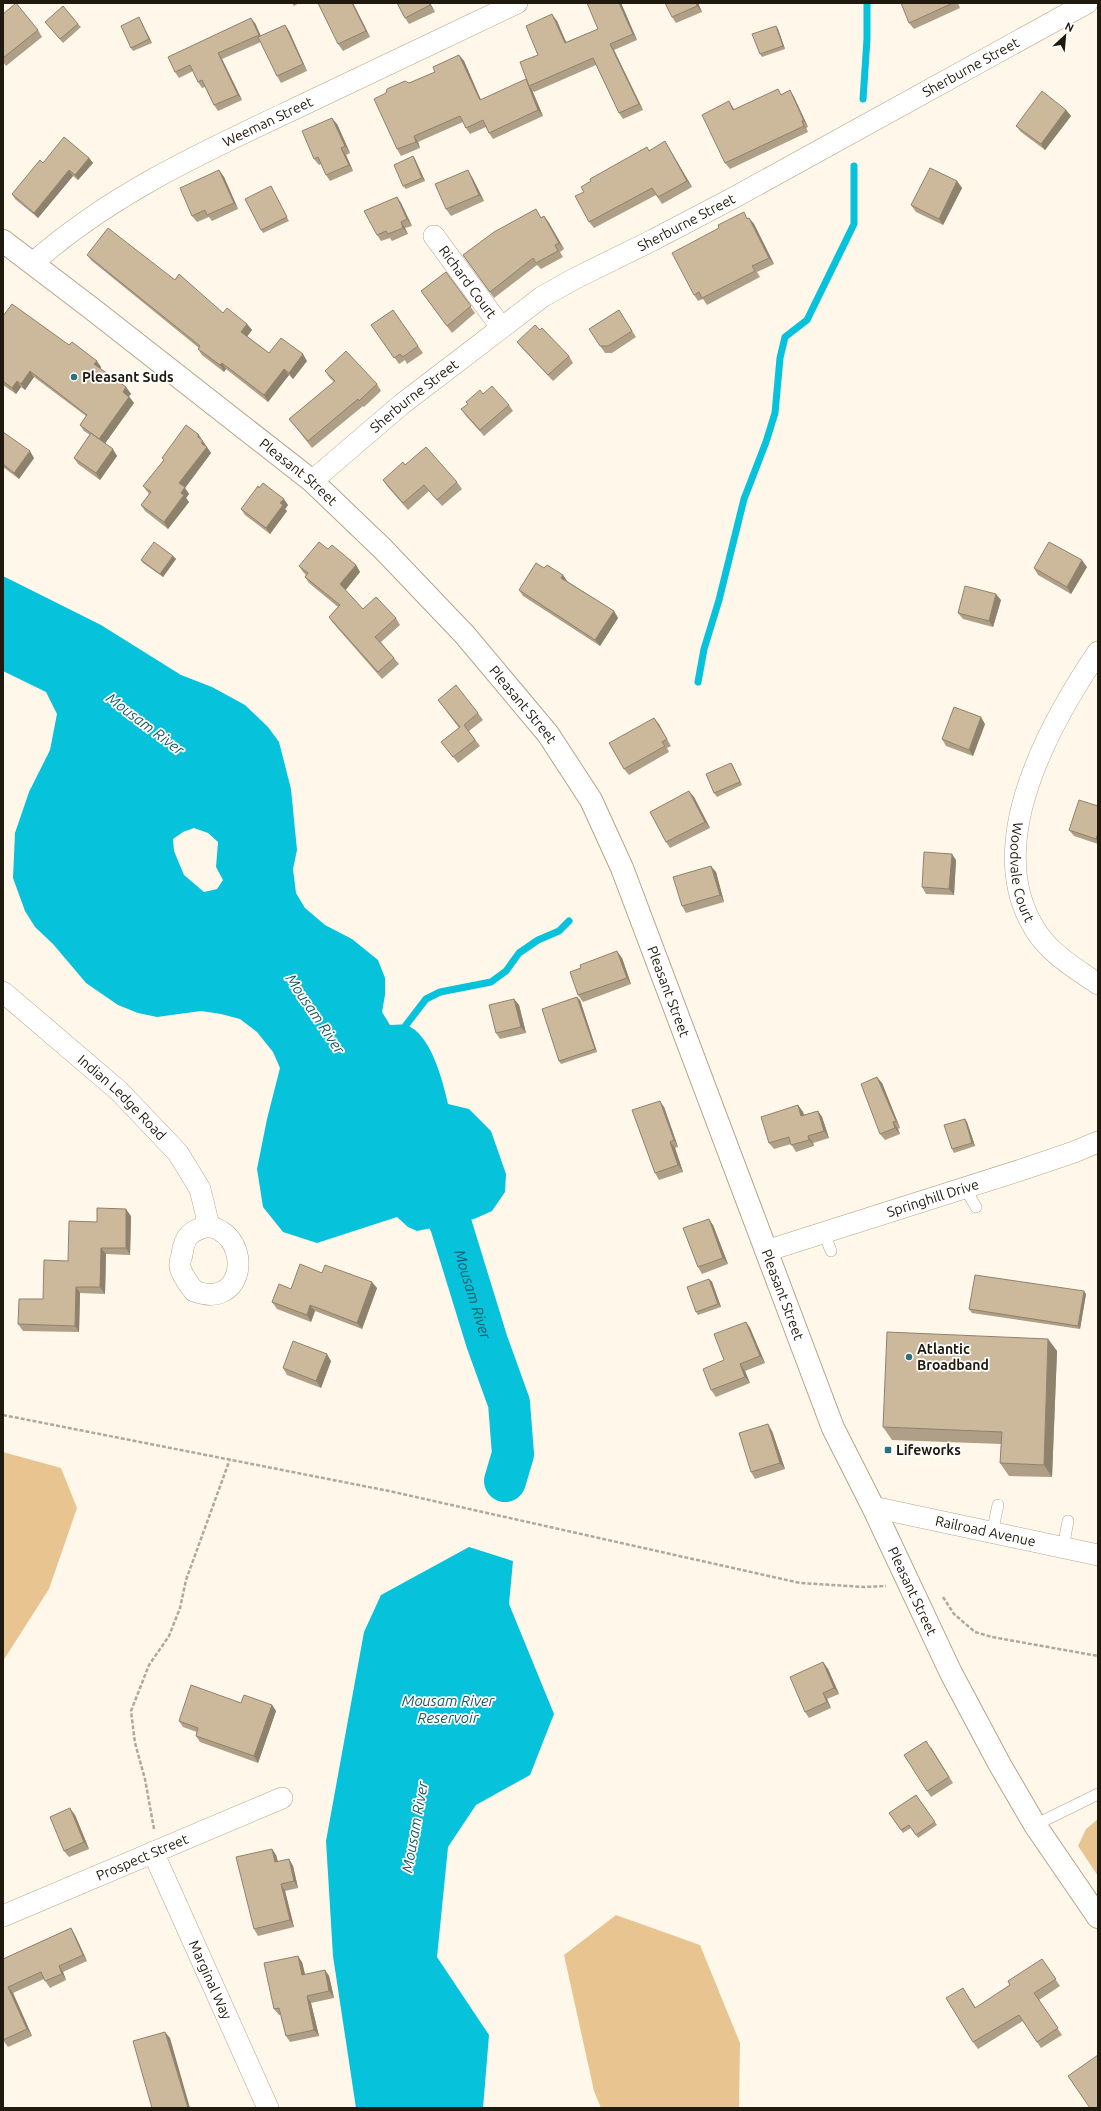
<svg xmlns="http://www.w3.org/2000/svg" width="1101" height="2111" viewBox="0 0 1101 2111" font-family="Ubuntu,sans-serif">
<style>
.green{fill:#e8c590}
.water{fill:#06c2db;fill-rule:evenodd}
.lines{fill:none;stroke-linecap:round;stroke-linejoin:round}
.stream{stroke:#06c2db;stroke-width:7}
.river{stroke:#06c2db;stroke-width:42}
.service-casing{stroke:#b7a488;stroke-width:12}
.minor-casing{stroke:#b7a488;stroke-width:22}
.secondary-casing{stroke:#b7a488;stroke-width:24}
.path{stroke:#b0a89c;stroke-width:2.5;stroke-dasharray:4 2;stroke-linecap:butt}
.service{stroke:#fff;stroke-width:11}
.minor{stroke:#fff;stroke-width:21}
.secondary{stroke:#fff;stroke-width:22}
.wall{fill:#af9f86}
.shaded-wall{fill:#8f826d}
.building{fill:#ccb99c;stroke:#8f826d}
.poi-dot{fill:#2b727f;stroke:#fff;stroke-width:1.5}
.labels{text-anchor:middle;stroke-width:3.5;stroke-linejoin:round;paint-order:stroke}
.street-label{font-size:14px;fill:#20190e;stroke:#fff}
.poi-label{font-size:14px;font-weight:bold;fill:#20190e;stroke:#fff;text-anchor:start}
.water-label{font-size:15px;font-style:italic;fill:#1c5964;stroke:#fff}
</style>
<rect width="100%" height="100%" fill="#fff7ea"/>
<path class="green" d="M3,1452L61,1468L77,1508L49,1589L3,1661Z
M1098,1819V1876L1078,1846L1086,1829Z
M616,1915L700,1945L740,2043L739,2108H601L594,2091L564,1955Z"/>
<path class="water" d="M3,576L101,625L181,675L212,687L245,705L268,727L279,742L291,789L297,850L293,869L296,893L305,908L325,925L352,939L378,960L385,978V995L382,1012L390,1025C395,1025 401,1024 406,1025C431,1033 443,1082 448,1104L469,1109L491,1131L506,1174L505,1192L492,1211L474,1219L417,1231L408,1227L397,1217L317,1243L283,1232L263,1207L257,1169L267,1119L280,1068L273,1052L257,1032L240,1019L221,1014L201,1011L157,1017L138,1013L118,1005L86,983L53,944L35,927L25,911L13,878L15,833L29,792L50,750L57,714L46,692L3,671ZM194,828L208,833L218,842L216,867L223,880L217,889L204,892L184,875L174,851L173,839L183,832Z
M469,1547L513,1561L509,1604L554,1714L530,1775L476,1805L448,1847L437,1957L489,2035L483,2108H356L333,1956L326,1841L364,1632L381,1595Z"/>
<g class="lines">
<path class="stream" d="M863,99L867,39V3
M698,682L704,649L719,600L744,499L766,442L775,413L780,358L785,337L807,320L854,224V166
M406,1025L426,999L440,992L491,982L506,971L519,953L538,940L559,931L569,921"/>
<path class="river" id="s1" d="M421,1174L441,1203L451,1225L487,1342L509,1403L513,1454L505,1481"/>
<defs>
<path id="service" d="M965,1188L976,1207
M824,1233L831,1251
M992,1533L998,1505
M1063,1548L1068,1521
M1035,1825L1098,1794"/>
<g id="minor">
<path id="s2" d="M434,236L501,327"/>
<path id="s3" d="M33,263C108,196 199,154 290,111C366,75 441,39 517,3"/>
<path id="s4" d="M312,481L402,404L542,297L574,279L653,240L735,197L1087,3"/>
<path id="s5" d="M1098,652C1050,723 983,841 1033,926C1047,952 1075,968 1098,984"/>
<path id="s6" d="M3,992L119,1091L178,1153L200,1189L209,1226"/>
<path d="M209,1226C213,1228 217,1228 221,1231C251,1250 241,1309 194,1291C189,1284 182,1276 180,1267C179,1263 181,1258 182,1255C184,1236 191,1230 209,1226Z"/>
<path id="s7" d="M766,1251L1024,1169L1074,1152L1098,1142"/>
<path id="s8" d="M873,1507L1098,1555"/>
<path id="s9" d="M153,1852L268,2108"/>
<path id="s10" d="M3,1916L282,1798"/>
</g>
<g id="secondary">
<path id="s11" d="M3,241L91,308L312,481L383,549L465,635L548,734L591,800L622,868L833,1428L873,1507L951,1673L1000,1765L1035,1825L1098,1917"/>
</g>
</defs>
<use href="#service" class="service-casing"/>
<use href="#minor" class="minor-casing"/>
<use href="#secondary" class="secondary-casing"/>
<path class="path" d="M3,1415L389,1491L800,1583L864,1587L886,1586
M943,1597L954,1614L975,1632L992,1637L1098,1656
M154,1829L145,1779L135,1743L131,1711L149,1665L169,1636L180,1608L186,1580L230,1459"/>
<use href="#service" class="service"/>
<use href="#minor" class="minor"/>
<use href="#secondary" class="secondary"/>
</g>
<path class="wall" d="M292,3H299L294,6Z
M353,3L370,37L343,51L338,44Z
M397,3H430L435,12L409,24L405,18Z
M621,3L637,40L614,50L643,110L623,119L619,113L596,65L534,92L532,90L543,116L493,139L489,133L486,127L470,134L466,128L463,122L418,142L420,148L401,156L397,149L409,83L435,72L459,55L464,61L481,100L528,82L538,55L557,21L566,42L598,29Z
M698,3L702,12L676,23L672,17Z
M901,3H958L960,8L914,29L909,23Z
M3,14L38,30L42,37L6,66L3,62Z
M141,21L152,43L133,51L131,48Z
M45,22L78,24L81,27L63,43Z
M255,23L261,36L285,25L289,31L307,71L281,83L277,76L261,42L222,59L242,100L218,111L214,105L205,87L202,88L198,82L193,71L179,78L175,72Z
M778,29L785,49L762,57L760,54Z
M790,90L794,97L808,127L806,128L808,132L730,169L725,163L729,101L735,110L782,94Z
M1066,110L1071,116L1045,150L1021,132L1016,126Z
M337,124L350,153L346,155L353,171L330,181L326,175L321,164L319,165L314,159Z
M669,148L692,187L662,204L656,195L594,228L589,222L584,192L649,150Z
M413,156L415,159L425,181L406,189L403,186Z
M89,158L93,163L78,180L73,176L38,218L15,199L12,194L43,163Z
M219,170L224,177L238,209L212,221L209,217L197,222L192,216Z
M472,177L484,201L451,216L446,209Z
M957,181L962,188L943,225L916,212L911,205Z
M271,186L289,221L263,233L261,230Z
M397,197L401,203L412,226L405,228L408,234L392,241L390,238L381,241L377,235Z
M544,216L549,223L564,249L560,252L563,257L541,269L537,265L494,298L463,255Z
M748,218H749L754,224L774,264L757,272L760,277L707,305L703,299L698,301L694,295Z
M87,255L175,280L223,313L247,324L252,330L247,336L269,353L307,361L293,379L289,375L268,402L226,369L224,372L202,355L198,349L199,348L92,261Z
M446,272L475,313L452,333L421,291Z
M393,310L423,353L407,364L405,360L399,364L371,325Z
M619,310L636,337L612,353H605L589,329Z
M3,316L69,345L101,367L100,369L126,387L131,394L129,396L134,403L105,443L117,456L100,480L78,464L74,458L90,435L84,431L80,425L86,416L34,377L25,390L21,387L16,394L3,385Z
M540,330L569,356L573,363L553,381L522,348L517,342Z
M325,371L377,384L381,391L364,407L363,406L312,448L294,425L289,419L334,382L329,377Z
M509,405L513,411L484,436L466,416L461,409Z
M3,432L34,458L19,479L3,467Z
M198,434L211,453L185,488L189,494L186,498L189,502L168,529L145,511L141,505L149,494L143,486L164,460L162,458Z
M405,465L457,482L462,489L442,506L429,491L408,510L387,486L383,480Z
M259,488L288,505L285,509L287,511L270,534L245,515L241,509Z
M328,549L356,565L360,572L345,590L363,609L396,618L400,625L381,642L394,658L399,664L382,679L333,623L329,617L338,607L309,583L305,577L306,575L303,572L299,566Z
M173,556L176,559L163,577L143,563L141,560Z
M1087,567L1071,594L1038,575L1034,568Z
M544,568L563,575L567,581L614,611L618,618L600,646L523,596L519,590Z
M1001,600L993,627L963,619L958,613Z
M438,700L478,713L483,720L469,731L480,746L458,763L441,742L459,728Z
M654,718L671,746L667,748L669,752L629,775L624,769Z
M985,724L973,756L946,746L942,739Z
M731,763L733,766L742,785L717,797L714,793Z
M694,797L710,828L670,848L666,842Z
M1098,806V844L1074,836L1069,830Z
M956,860L954,895L926,894L922,887Z
M716,872L724,902L686,913L682,906Z
M622,958L631,984L583,1002L578,995Z
M514,999L519,1005L526,1033L500,1039L496,1033Z
M580,1000L597,1052L561,1064L559,1061Z
M882,1083L900,1128L898,1129L900,1134L885,1140L880,1134Z
M798,1105L803,1112L804,1115L818,1111L822,1117L829,1138L813,1143L814,1146L796,1152L791,1144L774,1149L769,1143Z
M664,1107L678,1147L675,1148L683,1172L659,1180L655,1173Z
M965,1119L967,1122L975,1146L954,1153L952,1149Z
M131,1216L130,1255L106,1254L105,1294L80,1293L79,1332L23,1331L18,1324L43,1299L68,1261L97,1222Z
M713,1225L728,1264L702,1274L698,1267Z
M322,1273L377,1288L362,1329L315,1311L311,1322L277,1309L272,1302L291,1289Z
M709,1279L712,1282L721,1307L698,1315L696,1312Z
M1086,1294L1080,1329L972,1313L969,1309Z
M746,1322L750,1328L765,1363L745,1371L750,1383L716,1397L711,1390L724,1360Z
M1048,1339L1057,1351L1052,1477L1009,1476L1000,1463L1001,1444L892,1440L883,1427Z
M331,1361L321,1388L287,1375L283,1368Z
M772,1431L785,1469L755,1479L751,1472Z
M823,1662L828,1669L839,1694L827,1699L831,1708L809,1718L805,1712Z
M241,1703L272,1705L276,1711L258,1763L200,1742L196,1736L197,1732L183,1727L179,1721Z
M931,1747L953,1783L931,1797L927,1791Z
M916,1795L937,1825L918,1838L911,1828L903,1833L889,1813Z
M75,1815L89,1849L69,1857L64,1851Z
M272,1849L276,1855L278,1862L289,1859L293,1866L298,1888L285,1891L294,1927L258,1936L254,1929Z
M71,1928L75,1935L87,1961L63,1972L66,1980L50,1988L44,1979L13,1993L32,2036L8,2047L3,2040V1959Z
M1042,1959L1060,1986L1039,2000L1062,2035L1041,2048L1023,2021L978,2049L973,2042L967,1994L976,2008L1010,1985Z
M302,1962L305,1975L325,1970L329,1976L334,1998L311,2003L319,2036L290,2042L286,2036L281,2015H279L274,2009Z"/>
<path class="shaded-wall" d="M352,3H353L370,37L366,31Z
M429,3H430L435,12L430,5Z
M619,3H621L637,40L633,34Z
M696,3H698L702,12L697,6Z
M552,14L557,21L569,49L565,43Z
M139,17L152,43L149,39Z
M251,18L255,23L263,41L259,35Z
M285,25L289,31L307,71L303,64Z
M776,26L778,29L785,49L783,46Z
M610,44L614,50L643,110L639,104Z
M218,53L222,59L242,100L238,95Z
M459,55L464,61L484,107L480,100Z
M526,79L530,86H529L532,90L543,116L538,110Z
M790,90L794,97L808,127L804,121Z
M1066,110L1071,116L1045,150L1041,144Z
M332,118L337,124L350,153L345,146Z
M802,121L806,128L808,132L804,126Z
M414,136L418,142L420,148L416,142Z
M665,141L669,148L692,187L687,181Z
M341,148L346,155L353,171L349,165Z
M413,156L415,159L425,181L422,178Z
M89,158L93,163L78,180L75,175Z
M69,170L73,176L38,218L34,213Z
M219,170L224,177L238,209L234,203Z
M468,170L472,177L484,201L479,195Z
M957,181L962,188L943,225L939,219Z
M397,197L401,203L412,226L407,219Z
M544,216L549,223L564,249L559,243Z
M749,218L754,224L774,264L769,258Z
M401,222L405,228L408,234L403,228Z
M247,324L252,330L246,338L241,332Z
M303,354L307,361L293,379L289,373Z
M97,361L101,367L99,371L94,364Z
M222,363L226,369L224,372L220,365Z
M284,369L289,375L268,402L264,395Z
M30,371L34,377L25,390L21,384Z
M17,381L21,387L16,394L12,388Z
M126,387L131,394L127,398L123,392Z
M129,397L134,403L104,445L99,439Z
M198,434L211,453L185,488L189,494L186,498L189,502L168,529L164,522L198,437Z
M113,449L117,456L100,480L96,473Z
M30,451L34,458L19,479L14,473Z
M284,499L288,505L285,509L287,511L270,534L266,528L280,503Z
M173,556L176,559L163,577L160,574Z
M1082,560L1087,567L1071,594L1067,587Z
M356,565L360,572L345,591L340,584Z
M563,575L567,581L561,578Z
M996,594L1001,600L993,627L989,621Z
M614,611L618,618L600,646L595,640Z
M981,717L985,724L973,756L969,750Z
M654,718L659,724L671,746L667,739Z
M731,763L733,766L742,785L740,782Z
M689,791L694,797L710,828L705,822Z
M1098,833V842L1096,839Z
M952,854L956,860L954,895L949,889Z
M711,866L716,872L724,902L720,895Z
M617,951L622,958L631,984L627,978Z
M577,997L580,1000L597,1052L595,1049Z
M514,999L519,1005L526,1033L521,1027Z
M877,1077L882,1083L900,1128L896,1121Z
M660,1101L664,1107L678,1147L674,1140Z
M798,1105L803,1112L806,1122L801,1116Z
M818,1111L822,1117L829,1138L824,1131Z
M965,1119L967,1122L975,1146L972,1143Z
M893,1122L898,1129L900,1134L895,1128Z
M808,1136L813,1143L814,1146L809,1140Z
M670,1142L675,1148L683,1172L678,1165Z
M126,1209L131,1216L130,1255L126,1248Z
M709,1219L713,1225L728,1264L723,1258Z
M101,1248L106,1254L105,1294L100,1287Z
M709,1279L712,1282L721,1307L718,1304Z
M372,1282L377,1288L362,1329L357,1323Z
M76,1287L80,1293L79,1332L75,1326Z
M1084,1291L1086,1294L1080,1329L1078,1326Z
M310,1305L315,1311L311,1322L307,1315Z
M746,1322L750,1328L765,1363L760,1356Z
M1048,1339L1057,1351L1052,1477L1044,1465Z
M327,1354L331,1361L321,1388L316,1381Z
M740,1364L745,1371L750,1383L745,1377Z
M768,1424L772,1431L785,1469L780,1463Z
M823,1662L828,1669L839,1694L834,1688Z
M823,1693L827,1699L831,1708L827,1702Z
M272,1705L276,1711L258,1763L254,1756Z
M70,1808L75,1815L89,1849L84,1842Z
M272,1849L276,1855L280,1869L275,1862Z
M289,1859L293,1866L298,1888L294,1881Z
M281,1884L285,1891L294,1927L290,1920Z
M71,1928L75,1935L87,1961L83,1955Z
M298,1956L302,1962L307,1982L302,1975Z
M59,1966L63,1972L66,1980L62,1974Z
M325,1970L329,1976L334,1998L329,1991Z
M8,1987L13,1993L32,2036L27,2029Z
M307,1996L311,2003L319,2036L314,2030Z
M165,2032L170,2038L190,2108H188Z"/>
<path class="building" d="M16,3L38,30L3,58V14Z
M318,3H352L366,31L338,44Z
M397,3H429L430,5L405,18Z
M587,3H619L633,34L610,44L639,104L619,113L593,58L529,86L520,62L538,55L526,26L552,14L565,43L598,29Z
M665,3H696L697,6L672,17Z
M901,3H953L909,23Z
M63,6L78,24L60,39L45,22Z
M139,17L149,39L131,48L121,26Z
M251,18L259,35L218,53L238,95L214,105L202,80L198,82L190,65L175,72L168,57Z
M285,25L303,64L277,76L258,37Z
M776,26L783,46L760,54L752,34Z
M459,55L480,100L526,79L538,110L489,133L483,120L466,128L460,116L414,136L416,142L397,149L374,99L386,93L387,89L405,81L409,83L435,72L433,67Z
M778,89L781,95L790,90L804,121H802L804,126L725,163L702,115L729,101L733,110Z
M1042,91L1066,110L1041,144L1016,126Z
M332,118L345,146L341,148L349,165L326,175L318,157L314,159L302,131Z
M64,137L89,158L75,175L69,170L34,213L12,194L40,160L43,163Z
M665,141L687,181L658,197L652,188L589,222L575,196L584,192L581,187L591,181L590,179L647,147L649,151Z
M413,156L422,178L403,186L394,165Z
M930,168L957,181L939,219L911,205Z
M219,170L234,203L207,215L205,210L192,216L180,188Z
M468,170L479,195L446,209L435,184Z
M271,186L287,217L261,230L245,199Z
M397,197L407,219L401,222L403,228L388,234L386,231L377,235L364,211Z
M536,209L541,218L544,216L559,243L555,245L558,251L536,263L533,258L490,292L463,255L494,232Z
M744,212L747,219L749,218L769,258L752,266L755,271L702,298L699,292L694,295L672,253L719,228L718,225Z
M108,228L175,280L179,274L223,313L227,308L247,324L241,332L269,353L281,338L303,354L289,373L284,369L264,395L222,363L220,365L198,349L200,346L87,255Z
M446,272L471,306L447,326L421,291Z
M12,304L69,345L72,342L97,361L94,364L126,387L123,392L129,397L99,439L80,425L87,415L30,371L21,384L17,381L12,388L3,381V316Z
M393,310L418,346L403,357L400,354L394,358L371,325Z
M619,310L632,331L608,346H600L589,329Z
M535,325L540,330L542,328L569,356L548,375L517,342Z
M346,351L377,384L359,401L358,399L308,441L289,419L335,381L325,371Z
M492,386L509,405L480,430L461,409L468,404L466,402L480,390L483,394Z
M186,425L198,434V437L202,440V444L207,447L179,483L185,487L181,493L184,495L164,522L141,505L151,492L143,486L164,460L162,458Z
M3,432L30,451L14,473L3,464Z
M91,433L113,449L96,473L74,458Z
M426,447L457,482L437,500L424,485L403,503L383,480L403,462L405,465Z
M263,483L284,499L280,503L283,505L266,528L241,509L258,486L259,488Z
M154,542L173,556L160,574L141,560Z
M319,542L328,549L332,545L356,565L340,584L363,609L376,597L396,618L375,637L394,658L378,672L329,617L340,605L305,577L308,573L299,566Z
M1049,542L1082,560L1067,587L1034,568Z
M536,563L544,568L547,565L563,575L561,578L614,611L595,640L519,590Z
M965,586L996,594L989,621L958,613Z
M456,685L478,713L464,725L475,740L453,757L441,742L460,727L438,700Z
M954,707L981,717L969,750L942,739Z
M654,718L667,739L662,742L665,746L624,769L609,743Z
M731,763L740,782L714,793L706,774Z
M689,791L705,822L666,842L650,812Z
M1079,800L1098,806V833L1096,839L1069,830Z
M924,852L952,854L949,889L922,887Z
M711,866L720,895L682,906L673,877Z
M617,951L627,978L578,995L570,972L581,968L580,965Z
M577,997L595,1049L559,1061L542,1009Z
M514,999L521,1027L496,1033L489,1005Z
M877,1077L896,1121L893,1122L895,1128L880,1134L861,1084Z
M660,1101L674,1140L670,1142L678,1165L655,1173L632,1110Z
M798,1105L801,1116L818,1111L824,1131L808,1136L809,1140L791,1145L789,1137L769,1143L761,1117Z
M965,1119L972,1143L952,1149L944,1125Z
M97,1208L126,1209V1248H101L100,1287H76L75,1326L18,1324L19,1299H43L44,1260L68,1261L69,1221L97,1222Z
M709,1219L723,1258L698,1267L683,1228Z
M300,1264L322,1273L325,1265L372,1282L357,1323L310,1305L307,1315L272,1302L279,1284L291,1289Z
M975,1275L1084,1291L1078,1326L969,1309Z
M709,1279L718,1304L696,1312L687,1287Z
M746,1322L760,1356L740,1364L745,1377L711,1390L703,1369L724,1360L714,1334Z
M887,1332L1048,1339L1044,1465L1000,1463L1002,1432L883,1427Z
M293,1341L327,1354L316,1381L283,1368Z
M768,1424L780,1463L751,1472L739,1433Z
M823,1662L834,1688L823,1693L827,1702L805,1712L790,1677Z
M191,1685L241,1703L244,1695L272,1705L254,1756L196,1736L198,1728L179,1721Z
M926,1741L949,1777L927,1791L904,1755Z
M916,1795L935,1822L916,1835L909,1825L901,1830L889,1813Z
M70,1808L84,1842L64,1851L50,1817Z
M272,1849L275,1862L289,1859L294,1881L281,1884L290,1920L254,1929L236,1857Z
M71,1928L83,1955L59,1966L62,1974L45,1981L41,1972L8,1987L27,2029L3,2040V1959Z
M298,1956L302,1975L325,1970L329,1991L307,1996L314,2030L286,2036L279,2008L274,2009L264,1963Z
M1042,1959L1056,1979L1034,1993L1058,2028L1037,2042L1019,2015L973,2042L946,1998L963,1988L975,2008L1010,1985L1008,1981Z
M165,2032L188,2108H152L133,2041Z
M1098,2055V2108H1090L1068,2076Z"/>
<g class="poi-dot">
<circle cx="74" cy="377" r="4"/>
<circle cx="909" cy="1357" r="4"/>
<rect x="884" y="1446" width="8" height="8" rx="2"/>
</g>
<g class="labels">
<g class="street-label">
<text dy="5" stroke="none"><textPath href="#s4" startOffset="781">Sherburne Street</textPath></text>
<text dy="5" stroke="none"><textPath href="#s3" startOffset="275">Weeman Street</textPath></text>
<text dy="5" stroke="none"><textPath href="#s4" startOffset="457">Sherburne Street</textPath></text>
<text dy="5" stroke="none"><textPath href="#s2" startOffset="57">Richard Court</textPath></text>
<text dy="5" stroke="none"><textPath href="#s4" startOffset="133">Sherburne Street</textPath></text>
<text dy="5" stroke="none"><textPath href="#s11" startOffset="375">Pleasant Street</textPath></text>
<text dy="5" stroke="none"><textPath href="#s11" startOffset="699">Pleasant Street</textPath></text>
<text dy="5" stroke="none"><textPath href="#s5" startOffset="240">Woodvale Court</textPath></text>
<text dy="5" stroke="none"><textPath href="#s11" startOffset="1023">Pleasant Street</textPath></text>
<text dy="5" stroke="none"><textPath href="#s6" startOffset="159">Indian Ledge Road</textPath></text>
<text dy="5" stroke="none"><textPath href="#s7" startOffset="175">Springhill Drive</textPath></text>
<text dy="5" stroke="none"><textPath href="#s11" startOffset="1347">Pleasant Street</textPath></text>
<text dy="5" stroke="none"><textPath href="#s8" startOffset="115">Railroad Avenue</textPath></text>
<text dy="5" stroke="none"><textPath href="#s11" startOffset="1671">Pleasant Street</textPath></text>
<text dy="5" stroke="none"><textPath href="#s10" startOffset="151">Prospect Street</textPath></text>
<text dy="5" stroke="none"><textPath href="#s9" startOffset="140">Marginal Way</textPath></text>
</g>
<g class="poi-label">
<text x="82" y="382">Pleasant Suds</text>
<text x="917" y="1354">Atlantic<tspan x="917" dy="16">Broadband</tspan></text>
<text x="896" y="1455">Lifeworks</text>
</g>
<g class="water-label">
<text transform="translate(145 724) rotate(37)" y="5">Mousam River</text>
<text transform="translate(315 1014) rotate(56)" y="5">Mousam River</text>
<text dy="5" stroke="none"><textPath href="#s1" startOffset="132">Mousam River</textPath></text>
<text x="448" y="1706">Mousam River<tspan x="448" dy="17">Reservoir</tspan></text>
<text transform="translate(415 1827) rotate(-80)" y="5">Mousam River</text>
</g>
</g>
<rect width="1101" height="2111" fill="none" stroke="#20190e" stroke-width="8"/>
<g transform="translate(1065 36) rotate(26)" stroke="#ffffff" stroke-width="3" paint-order="stroke">
<path d="M0-3L7 15L0 10L-7 15Z" fill="#20190e"/>
<text y="-6" font-size="11" font-weight="bold" text-anchor="middle" fill="#20190e">N</text>
</g>
</svg>
